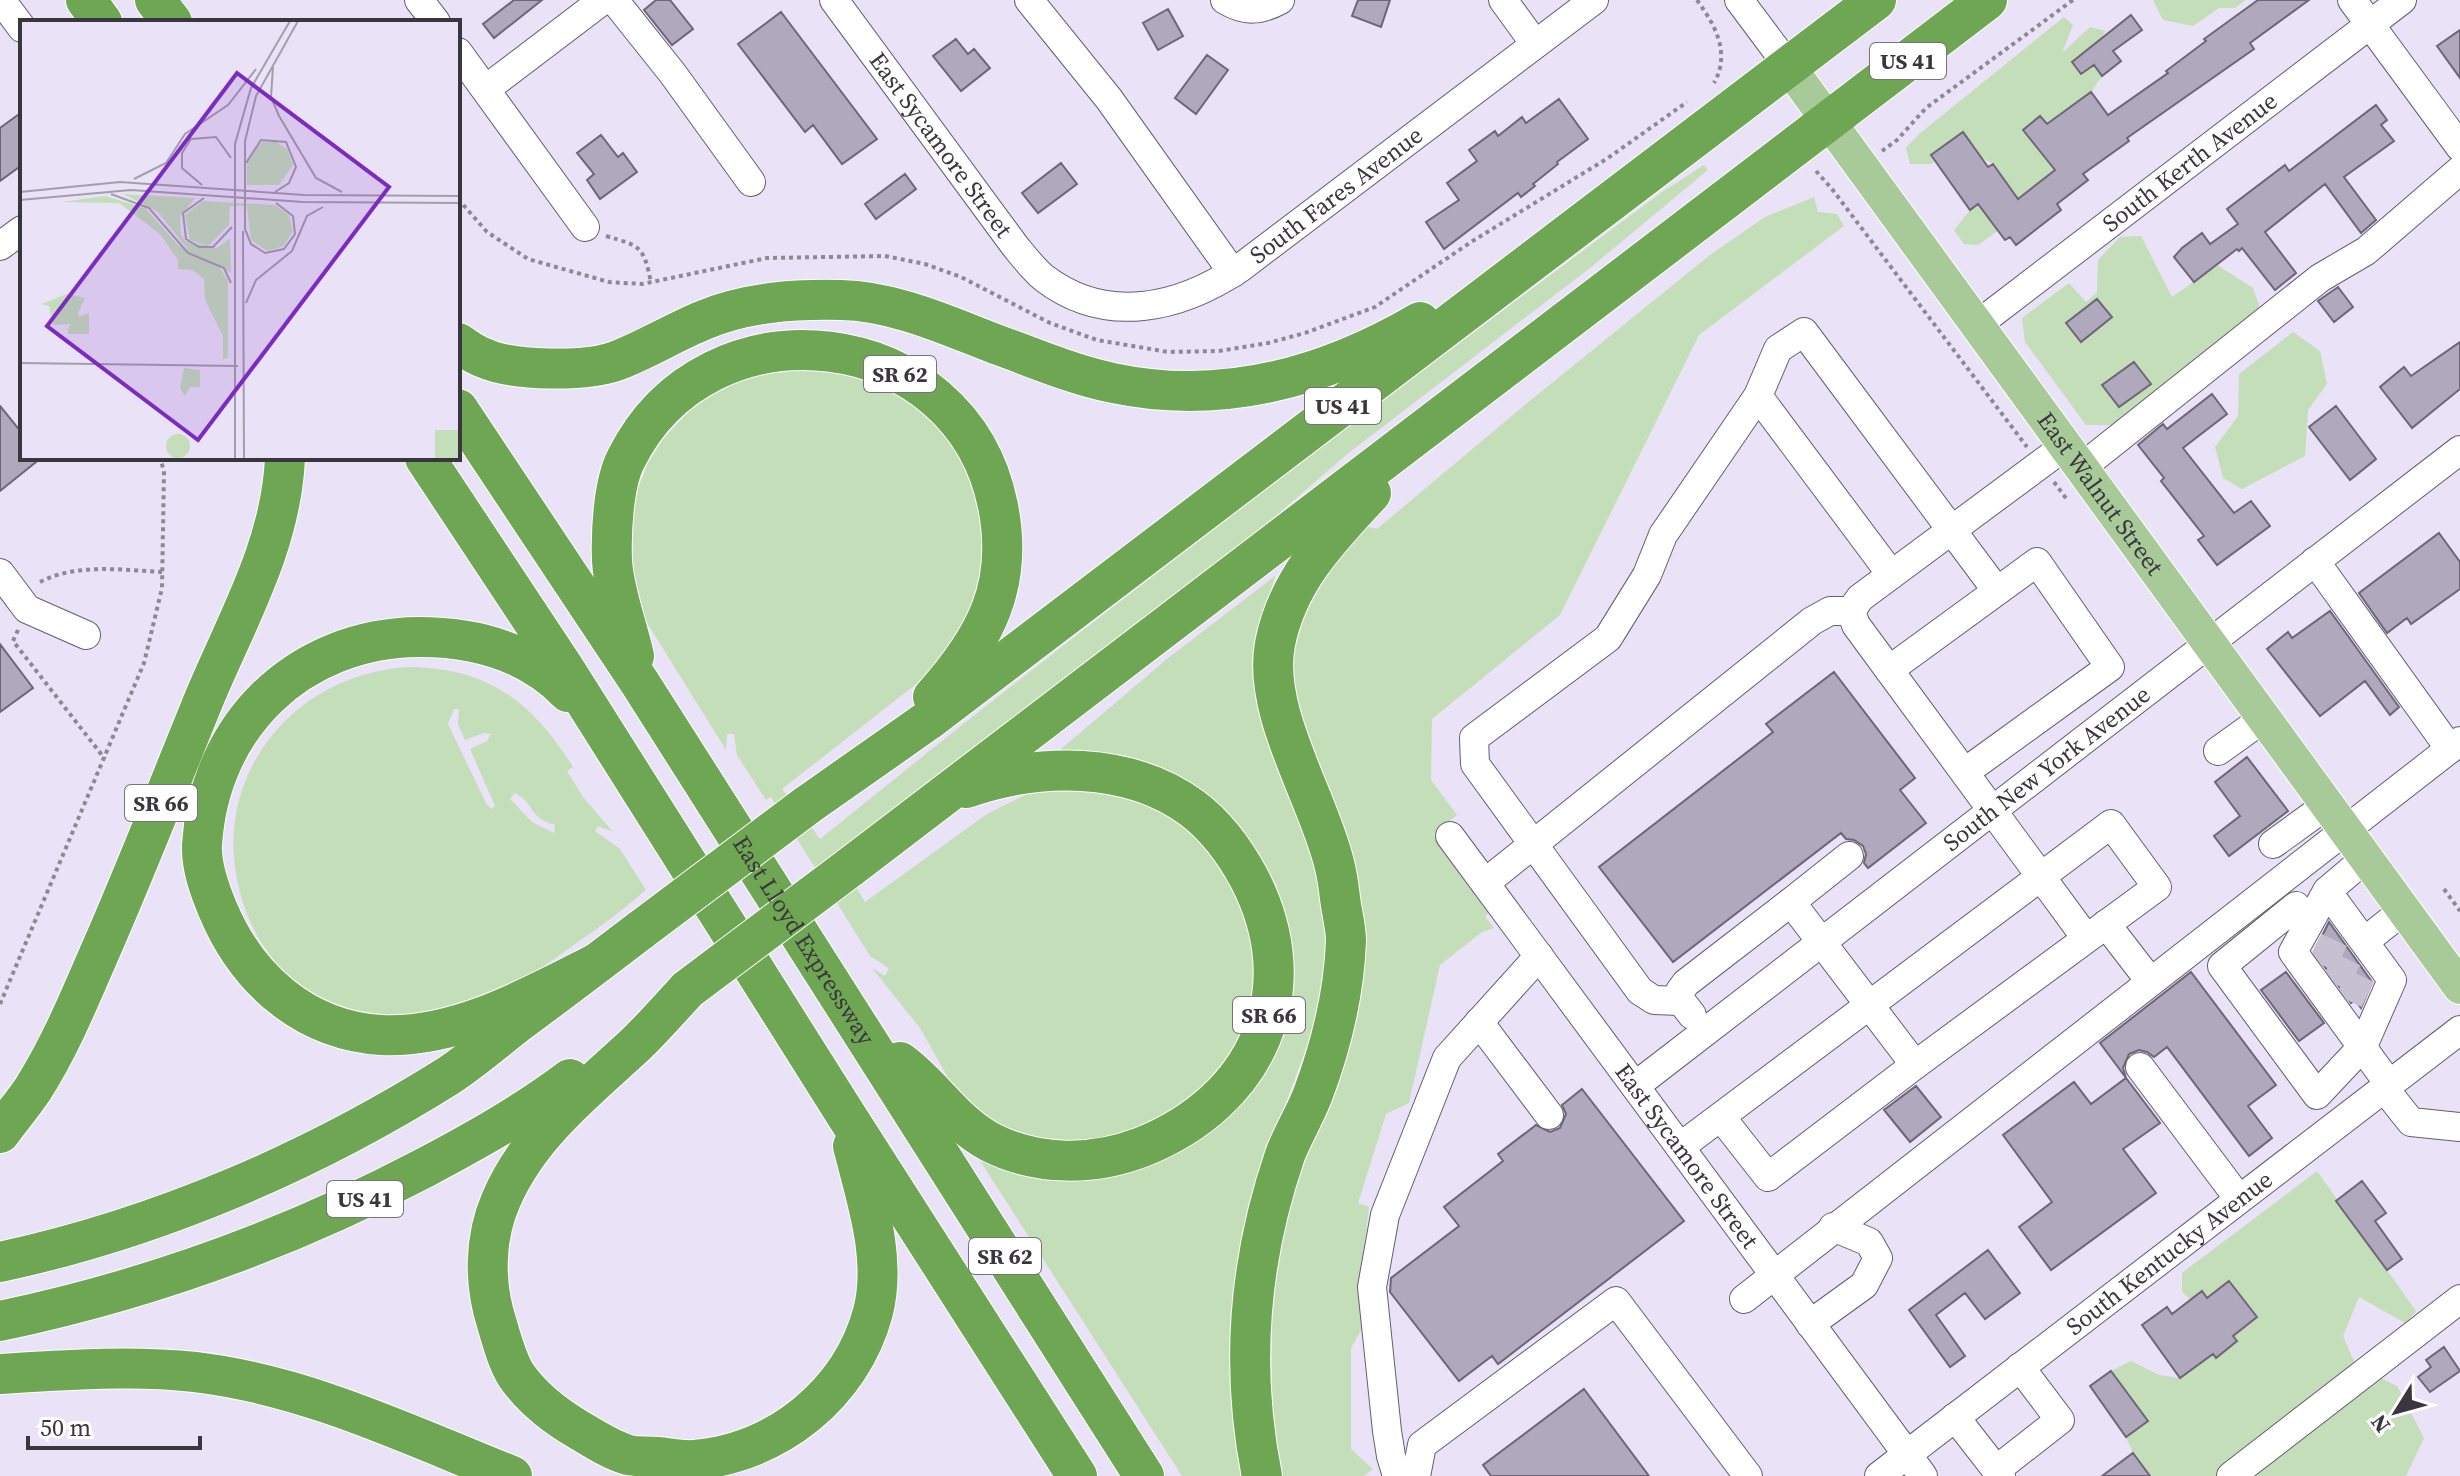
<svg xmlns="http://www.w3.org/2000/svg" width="2460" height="1476" viewBox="0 0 2460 1476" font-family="'Source Serif 4',serif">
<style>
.green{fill:#c4deb9;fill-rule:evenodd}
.building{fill:#b0a8bc;stroke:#6e6678;stroke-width:2}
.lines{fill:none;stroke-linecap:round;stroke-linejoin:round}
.minor-tunnel{stroke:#c7c0d1;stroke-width:28;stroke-dasharray:28 14;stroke-linecap:butt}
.minor-casing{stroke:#645d6e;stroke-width:30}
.major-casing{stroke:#fff;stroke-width:36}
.highway-casing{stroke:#fff;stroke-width:42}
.path{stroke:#8e8896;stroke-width:4;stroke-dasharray:4 4;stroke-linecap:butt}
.minor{stroke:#fff;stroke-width:28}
.major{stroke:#a8ca98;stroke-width:34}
.highway{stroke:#6ea653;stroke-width:40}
.highway-bridge-casing{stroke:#fff;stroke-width:42;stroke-linecap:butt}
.highway-bridge{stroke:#6ea653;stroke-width:40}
.labels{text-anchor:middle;stroke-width:6;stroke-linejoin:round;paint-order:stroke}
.shield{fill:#fff;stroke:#757278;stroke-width:2}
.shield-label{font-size:22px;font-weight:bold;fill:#3a363e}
.street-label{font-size:24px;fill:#3a363e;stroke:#fff}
.inset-road{fill:none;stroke:#a49dac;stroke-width:2}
.view{fill:#7b2cbf;fill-opacity:0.15;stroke:#7b2cbf;stroke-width:4}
.inset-edge{fill:none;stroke:#3a363e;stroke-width:4}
</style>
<rect width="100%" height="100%" fill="#eae2f6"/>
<path class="green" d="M2153,0H2246L2235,8H2219L2193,26L2163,20Z
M2064,17L2073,25L2062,53L2090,27L2105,31L2102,38L2084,53L2102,76L2091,92L2071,107L2056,169L1994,217L2002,228L1978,245L1964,244L1954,230L1970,210L2007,183L1993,164L1979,156L1963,132L1930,155L1934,162L1931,164H1910L1906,148L1919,134Z
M1704,165L1708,170L1590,268L1346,455L1249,539L838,857L865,902L987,814L1029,793L1091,787L1142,799L1177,816L1211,847L1245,908L1258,987L1248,1028L1226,1061L1202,1092L1167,1119L1124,1137L1077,1142L1031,1137L991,1120L954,1088L920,1028L872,968L885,976L889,968L870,956L771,797L766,800L737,755L734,734H727L726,750L644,618L632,581L630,518L637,491L648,463L663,439L689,411L722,388L770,370L856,372L928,412L972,474L987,551L969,621L929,674L782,789L820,839C1095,616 1378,403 1662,192Z
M1814,197L1818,212L1837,214L1844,226L1699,335L1560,615L1432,719L1431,780L1457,815L1433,834L1490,912L1485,917L1494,928L1482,932L1440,965L1409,1103L1386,1114L1358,1203L1369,1207L1361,1273L1364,1325L1351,1348V1449L1373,1469L1364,1476H1280L1271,1420L1272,1317L1281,1237L1347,846L1321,770L1299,716L1293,677L1295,636L1308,596L1329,563L1368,527L1377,529L1526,404L1710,255L1765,217Z
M2141,236L2172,297L2217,265L2253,288L2261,311L2118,425H2086L2025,342L2022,318L2069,283L2086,302L2097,293L2098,260L2120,237Z
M2293,332L2320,351L2327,384L2308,410L2305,456L2242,489L2223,478L2215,447L2238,416L2239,374Z
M1275,576L1258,633L1313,840L1327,942L1316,1021L1271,1144L1243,1476H1182L972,1148L1091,1179L1162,1160L1214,1128L1263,1071L1287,1010L1292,946L1276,884L1232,817L1185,781L1125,757L1065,755L1061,749L1167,659Z
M412,667C490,669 533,703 573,767L567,771L583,797L613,832L598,826L595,831L620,849L646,890C614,918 579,941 544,966C521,984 497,1005 469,1016C452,1021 426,1017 408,1018C395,1018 379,1021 366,1019C347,1016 317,998 301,986C271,963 249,929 240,892C208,776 296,671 412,667ZM454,709H459L458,724L465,740L484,733L491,734L487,741L470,749L495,806L492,809L487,805L448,724ZM515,793C535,803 527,817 555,825L554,833L532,822L510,799Z
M2317,1171L2416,1311L2405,1323L2359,1297L2343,1336L2356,1366L2397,1386L2424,1438L2406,1476H2150L2133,1453L2126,1437L2147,1421L2111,1371L2131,1361L2159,1375L2180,1378L2207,1345L2216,1357L2237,1342L2233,1336L2257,1317L2230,1281L2207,1298L2202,1292L2191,1300L2182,1292V1273Z"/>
<path class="building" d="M514,0H542L494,38L483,24Z
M656,0H670L693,29L672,45L644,10Z
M1358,0H1390L1381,27L1352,16Z
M2258,0H2309L2250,43L2254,49L2127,138L2129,141L2083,174L2088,180L2057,204L2061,210L2016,245L2010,237L2005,240L1978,204L1970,210L1931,155L1963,132L1988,167L1993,164L2018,199L2055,170L2023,130L2040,116L2047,124L2091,92L2108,115L2168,73L2166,71L2206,41L2204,39Z
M1168,9L1183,36L1158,50L1143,23Z
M781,12L877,139L842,164L813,125L805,132L738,44Z
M2131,15L2142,30L2113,51L2121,61L2102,76L2094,65L2081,74L2072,62Z
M2460,30V78L2437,46Z
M956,39L968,54L974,49L990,68L961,91L933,56Z
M1207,55L1228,70L1196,114L1175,98Z
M1559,99L1588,139L1557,162L1558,164L1533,184L1535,186L1521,197L1518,193L1444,249L1426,222L1459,200L1447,183L1477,161L1469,150L1495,131L1498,136L1522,117L1526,123Z
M2376,105L2387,120L2381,125L2394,141L2344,177L2376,220L2361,233L2325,184L2265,232L2296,273L2275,290L2242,248L2239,251L2237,249L2194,282L2174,257L2182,248L2202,233L2210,244L2238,224L2227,209L2285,165L2289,171Z
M22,112V165L0,181V128Z
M601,135L618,157L623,153L637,172L600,199L587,180L594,174L577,153Z
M1061,163L1077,184L1038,213L1022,193Z
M905,174L916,189L876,219L865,204Z
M2338,287L2353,307L2334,322L2318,301Z
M2097,299L2112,317L2081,342L2066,323Z
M2460,342V389L2412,428L2380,387L2404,367L2411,376Z
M2134,362L2151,384L2119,407L2102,385Z
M2212,394L2227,414L2183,448L2234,513L2251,501L2270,526L2217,565L2198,540L2204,536L2161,481L2164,478L2138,445L2163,424L2167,429Z
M0,406L22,433V458H41L0,491Z
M2336,406L2376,459L2350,480L2309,427Z
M2439,533L2460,562V589L2411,624L2407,618L2387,633L2359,593Z
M2330,611L2399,707L2390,715L2365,681L2320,716L2267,649L2288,632L2292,638Z
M0,644L33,688L0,712Z
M1834,672L1915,778L1900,790L1926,823L1868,868L1864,863L1866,854L1863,846L1854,840L1846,839L1841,833L1673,962L1599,867L1773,732L1766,724Z
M2247,757L2288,811L2229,856L2214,836L2240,816L2215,782Z
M2329,922L2372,982L2361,1008L2355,1000L2351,1003L2314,952Z
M2191,972L2276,1085L2248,1106L2272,1138L2249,1156L2167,1047L2154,1057L2147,1052L2139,1050L2129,1054L2123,1068L2126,1078L2100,1043Z
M2286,972L2324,1023L2299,1041L2261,990Z
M2126,1078L2160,1123L2123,1149L2156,1193L2051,1270L2019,1227L2052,1202L2003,1135L2074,1082L2091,1104Z
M1916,1086L1941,1117L1910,1142L1884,1110Z
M1582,1089L1684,1221L1498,1364L1492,1356L1459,1381L1390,1292L1391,1278L1459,1226L1444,1207L1503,1161L1498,1154L1536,1125L1550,1132L1560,1128L1566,1114L1562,1105Z
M2362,1181L2386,1213L2375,1221L2402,1259L2387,1270L2336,1201Z
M1988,1250L2020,1293L1985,1319L1965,1293L1936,1315L1965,1356L1950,1367L1909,1310Z
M2229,1281L2257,1317L2233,1336L2237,1341L2216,1358L2213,1354L2180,1378L2142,1325L2167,1307L2172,1314L2202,1291L2207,1298Z
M2444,1347L2460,1371L2430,1392L2418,1377L2431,1367L2426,1360Z
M2111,1371L2148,1421L2126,1437L2090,1386Z
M1584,1389L1649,1476H1491L1483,1465Z
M2133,1453L2150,1476H2102Z"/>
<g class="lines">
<path class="minor-tunnel" d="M2322,965L2337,934
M2335,984L2350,954
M2349,1001L2363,972"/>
<defs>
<g id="minor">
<path d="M1,0L22,28"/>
<path d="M419,0L436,22"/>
<path d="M614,0L673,74L751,182"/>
<path id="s1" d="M834,0L1015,246C1024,257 1033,269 1044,278C1107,326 1180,308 1240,268L1594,0"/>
<path d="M1029,0L1109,99L1233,273"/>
<path d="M1225,0C1245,12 1260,11 1280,0"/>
<path d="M1503,0L1535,44"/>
<path d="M1739,0L1789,67"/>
<path d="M2352,0L2460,147"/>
<path d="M458,52L585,227"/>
<path d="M486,89L603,0"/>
<path d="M0,246L22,230"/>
<path id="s2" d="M1977,325L2402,0"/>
<path d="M1758,396L1891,574"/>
<path d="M2065,446L1860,598L1851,611L1856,625L2086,938"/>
<path d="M2081,468L2320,278L2366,251L2460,170"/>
<path d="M2315,561L2450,749"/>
<path d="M0,573L27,609L86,635"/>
<path d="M1889,670L2037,562L2110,667L1965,772"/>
<path d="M2218,751L2264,718"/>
<path id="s3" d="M1450,836L1923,1476"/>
<path d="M2273,844L2327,805"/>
<path d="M2366,858L2327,891L2293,952L2389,1084"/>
<path d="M1485,883L1812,621L1830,611H1851"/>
<path d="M1791,902L1849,856"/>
<path d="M2309,923L2296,906L2222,966L2317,1095L2363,1046L2392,980L2327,891"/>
<path d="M2106,924L2150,981"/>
<path d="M2365,941L2404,910"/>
<path d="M1681,1001L1654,1000L1640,991L1475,764L1474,738L1608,638L1647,575L1663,535L1758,396L1778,349L1804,332L1997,591"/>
<path d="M1692,1015L1681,1001L1680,991L1686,983L1791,902L1915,1065"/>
<path d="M1479,1022L1549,1115"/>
<path d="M2140,1067L2239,1199"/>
<path id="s4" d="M1635,1086L2460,450"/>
<path d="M2384,1088L2411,1122L2460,1127"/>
<path d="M1680,1147L2111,824L2157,887L1915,1065L1768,1177L1721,1117"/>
<path d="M1744,1299L2460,741"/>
<path d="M1810,1324L1864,1285L1878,1258L1869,1242L1833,1227"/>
<path d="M1955,1417L2001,1476"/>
<path d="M1996,1470L2060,1420L2020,1367"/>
<path d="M1397,1476L1391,1456L1387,1431L1372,1287L1385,1215L1447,1058L1539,956"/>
<path d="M1416,1476L1422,1445L1616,1301L1748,1476"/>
<path id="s5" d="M1879,1476L2460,1030"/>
<path d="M2231,1476L2460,1299"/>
</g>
<g id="major">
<path id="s6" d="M1789,67L2460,987"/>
</g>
<g id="highway">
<path d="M86,0L102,22"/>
<path d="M155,0L172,22"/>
<path d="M458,343C466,348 475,355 484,358C513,371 586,372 616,361C646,350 674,332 704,320C747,302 795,299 841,300C895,301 948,326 998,345C1035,358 1073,375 1113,383C1221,406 1326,377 1420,322"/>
<path id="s7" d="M458,409L640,683L1144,1476"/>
<path d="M425,458L564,668L846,1115L1077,1476"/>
<path d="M634,656C627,625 614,592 612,561C611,533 613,484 626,459C708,293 962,323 998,506C1014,586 985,639 933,697"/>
<path d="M568,692C528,651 475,637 419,637C298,638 209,726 202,845C201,867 210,891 218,910C247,979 304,1030 381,1035C456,1039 532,996 597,963"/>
<path d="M806,806L927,721L1876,0"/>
<path d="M849,868L1987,0"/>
<path d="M688,989C670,1008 653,1028 634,1046C584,1092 528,1136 501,1200C484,1239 484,1284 497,1324C502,1341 507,1360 516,1375C532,1398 555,1416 579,1430C594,1439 611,1450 628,1455C637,1457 648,1456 658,1457C669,1458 682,1461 694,1460C777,1453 851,1394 873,1312C887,1258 866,1198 853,1146"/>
<path d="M900,1062C932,1085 954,1123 990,1142C1037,1166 1093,1166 1142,1147C1257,1101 1308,991 1249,878C1235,852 1216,826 1192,808C1128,761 1038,763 966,788"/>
<path d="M0,1133C11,1118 23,1104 33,1089C61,1045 81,995 102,947C137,867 169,785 202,704C235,623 281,548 285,458"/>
<path d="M0,1262C158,1228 311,1162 448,1076C471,1061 493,1042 516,1024C558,993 600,961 642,929"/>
<path d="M0,1321C148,1290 291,1238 424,1168C475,1141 525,1113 570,1079"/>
<path d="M0,1374C64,1370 131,1365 195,1372C306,1385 409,1435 512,1476"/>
<path d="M1262,1476C1240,1367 1249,1260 1285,1155C1293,1134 1305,1115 1313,1094C1331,1046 1344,993 1346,941C1346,930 1343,917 1341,905C1339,892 1338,877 1334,863C1318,797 1262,712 1275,644C1287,581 1329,538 1371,493"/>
</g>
</defs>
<use href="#minor" class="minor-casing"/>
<use href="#major" class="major-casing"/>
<use href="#highway" class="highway-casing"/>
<path class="path" d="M1697,0C1715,25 1731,53 1714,83
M1882,151L1897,140L1926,108L2073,0
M1816,171L1832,189L2027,447
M458,199L487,232L528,259L609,282L642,284L767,258L885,256L925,264L961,277L1050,323L1097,340L1168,352L1219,351L1268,343L1305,333L1375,307L1471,242L1608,158L1687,102
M606,236C640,246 644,246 651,283
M2054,482L2068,501
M40,582C76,563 122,570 163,572
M18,630L13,641L105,759
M2444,889L2460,911
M0,1004L144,663L162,588L164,471L160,458"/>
<use href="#minor" class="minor"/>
<use href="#major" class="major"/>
<use href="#highway" class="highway"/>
<defs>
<path id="highway-bridge" d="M642,929L806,806
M688,989L849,868"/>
</defs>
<use href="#highway-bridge" class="highway-bridge-casing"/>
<use href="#highway-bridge" class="highway-bridge"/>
</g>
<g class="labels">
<g class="shield">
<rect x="1870" y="43" width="76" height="36" rx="6"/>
<rect x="864" y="356" width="72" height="36" rx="6"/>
<rect x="1305" y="388" width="76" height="36" rx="6"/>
<rect x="125" y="785" width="72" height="36" rx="6"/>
<rect x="1233" y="997" width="72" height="36" rx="6"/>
<rect x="327" y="1181" width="76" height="36" rx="6"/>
<rect x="969" y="1238" width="72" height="36" rx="6"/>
</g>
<g class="shield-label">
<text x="1908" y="69">US 41</text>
<text x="900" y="382">SR 62</text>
<text x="1343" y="414">US 41</text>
<text x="161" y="811">SR 66</text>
<text x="1269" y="1023">SR 66</text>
<text x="365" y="1207">US 41</text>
<text x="1005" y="1264">SR 62</text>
</g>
<g class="street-label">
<text dy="8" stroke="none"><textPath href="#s1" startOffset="180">East Sycamore Street</textPath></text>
<text dy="8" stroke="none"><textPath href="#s2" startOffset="268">South Kerth Avenue</textPath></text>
<text dy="8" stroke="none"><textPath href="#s1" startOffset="680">South Fares Avenue</textPath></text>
<text dy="8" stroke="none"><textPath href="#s6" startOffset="528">East Walnut Street</textPath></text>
<text dy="8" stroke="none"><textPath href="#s4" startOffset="520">South New York Avenue</textPath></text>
<text dy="8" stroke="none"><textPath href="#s7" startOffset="634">East Lloyd Expressway</textPath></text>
<text dy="8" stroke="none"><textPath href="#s3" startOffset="398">East Sycamore Street</textPath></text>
<text dy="8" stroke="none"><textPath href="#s5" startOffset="366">South Kentucky Avenue</textPath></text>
</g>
</g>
<g transform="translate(20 20)">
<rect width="440" height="440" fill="#eae2f6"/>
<path d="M242,122H256L267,129L273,145L259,165H227V139ZM103,174L175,178L160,197L161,214L165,221L197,228L210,218L211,253L169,231L138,192ZM85,176L125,188L158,225L199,247L208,260V338L203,339V316L185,280L184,259L172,250L158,249V240L140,214L99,183L42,182ZM183,181L255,185L269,195L273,211L264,226L247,231L231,220L227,186H210L209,205L188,226L170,220L165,195ZM47,274L65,278L58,293L59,297L69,293V314H47L50,304L33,305L29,286L21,284ZM164,348L180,350V367H170L165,376L160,368ZM415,410H440V439H415ZM146 426a12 12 0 1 1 24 0a12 12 0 1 1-24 0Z" fill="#c4deb9"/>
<path class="inset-road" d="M253,47L251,77L259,96L296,158L322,172M226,143L241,120L266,122L276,147L269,163L255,172M114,159L146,143L165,114L208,85L236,49M182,165L162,148V133L171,119L196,117L211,138M0,172L100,162L284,175L440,176M91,174L129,188L168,233L204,248L211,263M184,178L163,193L166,219L179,227H193L212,207M0,180L111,170L283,182L440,183M256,183L273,196L275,214L264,229L245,233L231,224L225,209V121L236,76L278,1M223,211L224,439M226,283L236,260L272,231L287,196L303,187M0,343L218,346M215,439V124L231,68L270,1"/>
<path class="view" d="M217,53L369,167L178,420L27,306Z"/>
<rect width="440" height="440" class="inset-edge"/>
</g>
<g transform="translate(2396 1412) rotate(233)" stroke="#ffffff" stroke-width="6" paint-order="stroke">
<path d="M0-6L14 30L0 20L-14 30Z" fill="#3a363e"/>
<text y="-12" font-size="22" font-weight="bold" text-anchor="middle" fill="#3a363e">N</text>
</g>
<path d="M28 1436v12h172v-12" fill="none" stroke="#3a363e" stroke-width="4"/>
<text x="40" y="1436" font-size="24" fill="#3a363e" stroke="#ffffff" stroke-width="6" paint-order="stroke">50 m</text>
</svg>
